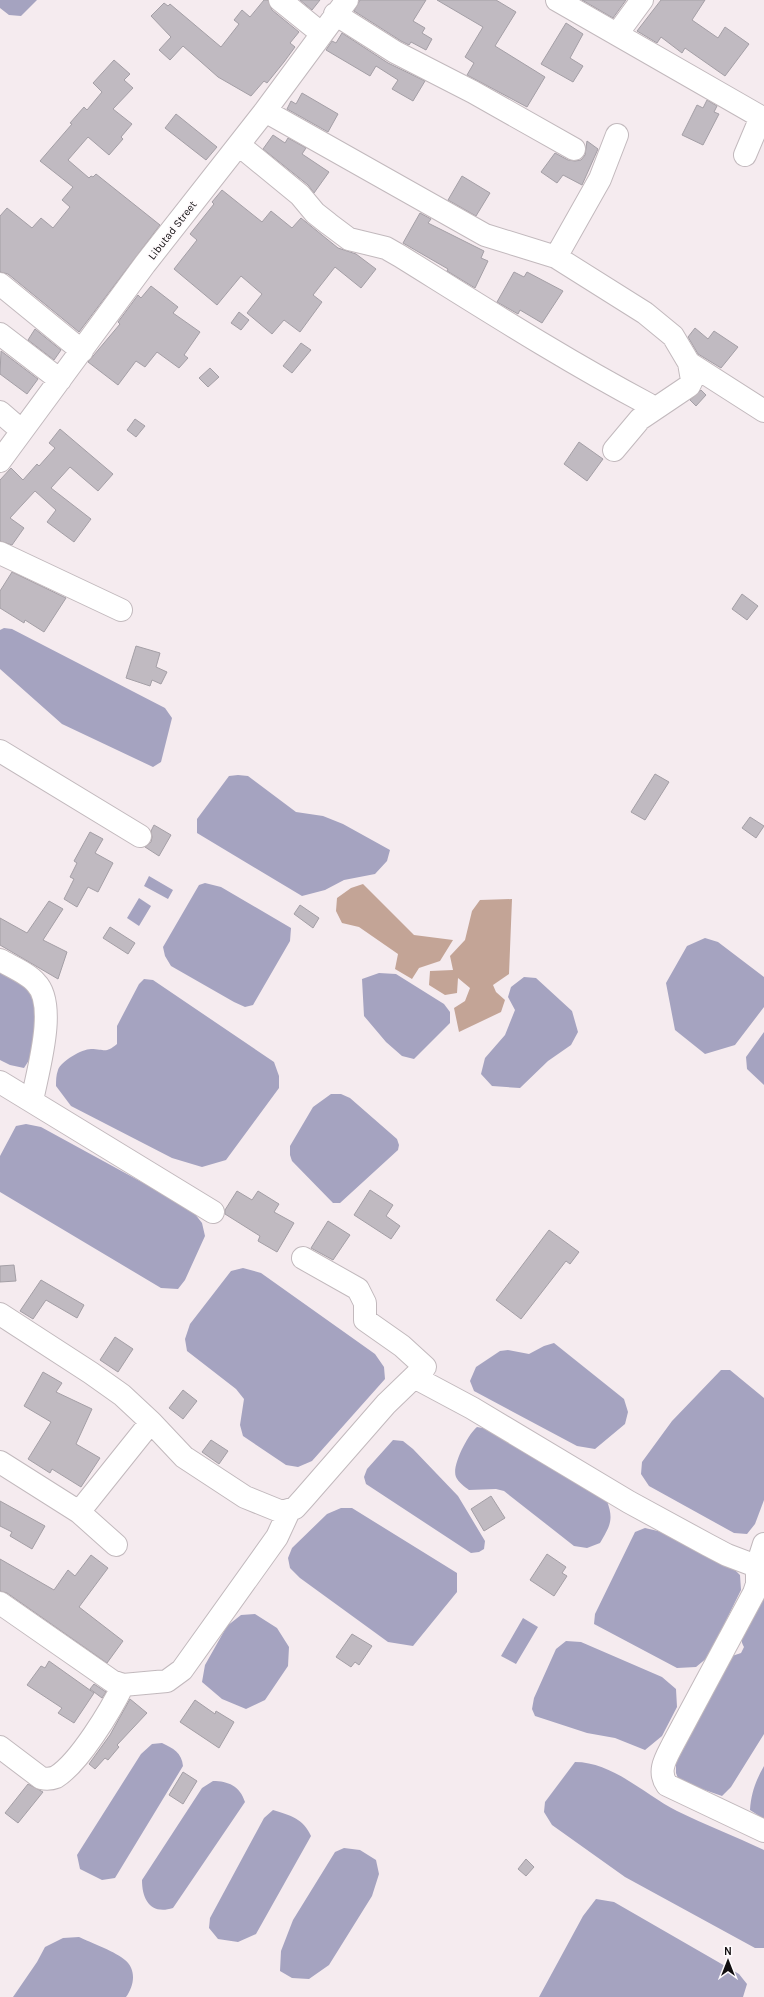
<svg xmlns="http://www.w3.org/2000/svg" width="764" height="1997" viewBox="0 0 764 1997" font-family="Karla,sans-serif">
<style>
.forest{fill:#c3a496}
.water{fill:#a5a3c0}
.building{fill:#c0bac1;stroke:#a49fa6}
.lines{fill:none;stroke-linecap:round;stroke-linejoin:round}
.minor-casing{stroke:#c2b9bd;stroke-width:24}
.minor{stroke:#fff;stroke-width:22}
.labels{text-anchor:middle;stroke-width:3.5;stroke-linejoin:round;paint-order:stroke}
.street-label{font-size:11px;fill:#110e10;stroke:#fefafc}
</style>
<rect width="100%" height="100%" fill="#f5ebef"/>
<path class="forest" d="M363,884L414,935L453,940L440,961L419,968L412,979L395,969L398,954L359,927L342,923L336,911L337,898L351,888Z
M512,899L509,974L493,985L496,992L505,1000L501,1012L459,1032L454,1008L465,1001L470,988L458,978L457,993L445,995L429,985L430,971L453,970L450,956L465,940L472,911L480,900Z"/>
<path class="water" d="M0,0H37L21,16L9,15L0,8Z
M4,628L12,629L165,708L172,718L161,762L153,767L62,724L0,669V630Z
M238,775L248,776L296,812L323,816L343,824L390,850L387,861L375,874L344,880L325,890L302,896L197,833V819L229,776Z
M149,876L173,890L168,899L144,886Z
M205,883L221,887L291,928L290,941L253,1005L245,1007L234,1002L171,966L165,956L163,947L199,885Z
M139,898L151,906L139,926L127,918Z
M705,938L718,942L764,977V1007L735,1045L705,1054L675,1030L666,983L687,946Z
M0,967L40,998L33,1054L24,1068L10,1065L0,1060Z
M379,973L396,974L444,1004L450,1012V1023L414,1059L402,1056L386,1042L364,1016L362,979Z
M524,977L536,978L572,1011L578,1032L571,1045L548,1061L520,1088L492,1086L481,1074L485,1058L505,1035L515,1010L508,997L511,987Z
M144,979L153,980L274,1062L279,1076V1088L226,1160L202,1167L172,1158L71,1106L56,1086C56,1081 56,1075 58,1070C61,1061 82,1049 91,1049C105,1049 105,1054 117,1044V1026L139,984Z
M764,1032V1085L747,1069L746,1057Z
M331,1094H341L350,1098L397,1139L399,1145L398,1150L340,1203H333L292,1161L290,1155V1146L313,1107Z
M26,1124L41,1127L191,1209L202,1223L205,1236L185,1280L178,1289L161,1288L0,1192V1156L16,1126Z
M243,1268L261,1273L375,1354L384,1367L385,1379L312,1461L298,1467L286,1465L243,1436L240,1425L244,1399L236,1389L187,1351L185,1339L190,1324L231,1271Z
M554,1343L624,1399L628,1412L625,1424L595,1449L577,1446L474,1391L470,1381L476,1367L500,1351L508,1350L529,1354L544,1346Z
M721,1370H730L764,1398V1500L755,1524L747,1534L734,1533L649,1486L641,1474L642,1462L672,1421Z
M477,1427L488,1429L607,1501C614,1520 610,1526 600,1543L587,1548L574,1546L504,1491L496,1489L469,1490C465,1487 458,1482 456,1477C451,1466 469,1433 477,1427Z
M393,1440L403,1441L413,1449L458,1496L485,1541L484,1549L479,1552L471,1553L366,1484L364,1477L367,1469Z
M341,1508H352L457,1573V1592L413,1646L388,1642L300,1578L290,1568L288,1558L292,1548L327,1514Z
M645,1528L662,1532L731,1566L740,1575L741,1590L708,1657L696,1667L677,1668L594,1624L595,1614L635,1532Z
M764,1593V1734L731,1787L722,1796L679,1781L676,1773V1763L732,1656L741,1653L744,1647C734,1632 756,1607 764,1593Z
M255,1614L277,1628L289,1647L288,1666L265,1700L246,1709L222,1699L202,1682L205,1665L227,1626L241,1615Z
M523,1618L538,1627L516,1664L501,1656Z
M566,1641L581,1642L662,1677L676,1689L677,1707L662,1736L645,1750L615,1738L587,1733L535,1716L532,1709L534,1698L556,1649Z
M162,1743C173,1748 182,1753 183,1766L115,1878L102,1880L80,1869L77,1855L141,1754L152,1744Z
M575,1762C613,1762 645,1795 677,1811C705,1825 735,1836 764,1850V1948H755L625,1877L552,1825L544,1812L545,1802Z
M764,1766V1819L750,1810C751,1793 756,1780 764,1766Z
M213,1781C228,1781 240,1786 245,1802L173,1908C151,1915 142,1900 142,1880L202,1788Z
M273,1810C291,1816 303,1818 311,1836L256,1934L238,1942L218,1939L209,1928L210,1918L264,1818Z
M344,1848L360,1850L376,1860L379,1874L372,1896L329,1965L309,1979L292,1978L280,1971L281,1951L293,1920L335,1852Z
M596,1899L614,1902L739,1974L747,1984L743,1997H539L583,1916Z
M79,1937C90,1942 118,1953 125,1960C137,1970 134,1986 126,1997H13L37,1962L45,1947L63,1938Z"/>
<path class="building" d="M264,0H268L272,10L299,32L290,43L295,47L284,62L267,83L264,81L251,96L218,77L183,46L170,60L159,50L171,37L151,16L164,3L168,6L170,4L221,47L239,24L234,20L242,10L250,17Z
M300,0H320L312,10Z
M360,0H426L413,21L425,28L422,33L432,39L426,50L411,42L409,45L401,41L354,11Z
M437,0H496L516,12L495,46L545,77L527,107L467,75L474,63L465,57L483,27Z
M582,0H626L613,18Z
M661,0H705L692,20L718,38L725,27L749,44L725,76L685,48L682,53L661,37L657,43L637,31Z
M566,23L583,34L570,58L583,66L573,82L541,64Z
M342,33L388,63L425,81L413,101L392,89L398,80L376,66L370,76L326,50L332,41L336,43Z
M114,60L130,74L124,80L133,88L113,109L132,124L121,137L123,139L109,155L88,137L68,160L89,178L91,176L93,177L96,174L160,225L79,332L8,274L0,272V216L7,208L32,228L41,218L53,228L70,207L62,200L73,187L40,161L72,124L70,123L84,107L87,110L102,92L93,83Z
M302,93L338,114L328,132L287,109L291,101L296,104Z
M707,100L717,106L714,112L719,114L703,145L682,135L697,105L703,108Z
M176,114L217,147L206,160L165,128Z
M273,135L285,143L288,138L306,148L302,154L329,172L314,193L308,185L263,149Z
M587,141L598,149L582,185L563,175L557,183L541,172L555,153L568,160L575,161L581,160L585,155Z
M462,176L490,193L476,216L448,200Z
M222,190L262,222L271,211L292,228L301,218L338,248L356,254L376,269L361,288L335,267L313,295L322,302L300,332L284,320L272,334L247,313L262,294L241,276L217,305L174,269L197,240L190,234L214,204L212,202Z
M420,213L431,219L428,223L484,251L481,258L488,261L475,288L447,271L448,269L403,243Z
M514,272L524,277L527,272L563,291L542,323L520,310L518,314L497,302Z
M151,286L178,307L173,313L200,332L184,355L188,358L179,368L157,352L145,367L136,361L118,385L88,362L120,324L118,322L138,295L141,298Z
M239,312L249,320L241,330L231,323Z
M695,328L708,339L714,331L738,347L721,368L698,354L688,337Z
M35,329L61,350L54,360L28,340Z
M301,343L311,350L292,373L283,366Z
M1,351L38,379L27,394L0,374Z
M210,368L219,377L208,387L199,378Z
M701,390L706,395L696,406L690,400Z
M135,419L145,426L136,437L127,430Z
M60,429L113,474L98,491L70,467L51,488L91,519L74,542L47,522L56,510L35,491L10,518L24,528L12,545L0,541V480L11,468L23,480L37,464L39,466L55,448L49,443Z
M579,442L603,459L587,481L564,464Z
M12,572L66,598L44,632L25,620L24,623L0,608V591Z
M742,594L758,606L747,620L732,609Z
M136,646L160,653L156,667L167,672L161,684L152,680L150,686L126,678Z
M655,774L669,782L645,820L631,812Z
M750,817L764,826L756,838L742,828Z
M154,825L171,835L159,856L145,847L151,842L152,837L151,831Z
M90,832L103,839L95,853L113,863L98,892L88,887L77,907L64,899L74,879L70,877L77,863L74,861Z
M49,901L63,909L43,940L67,952L58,979L0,945V918L27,933Z
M300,905L319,918L313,928L294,914Z
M110,927L135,943L128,954L103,938Z
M370,1190L393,1205L386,1216L400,1226L391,1239L354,1215Z
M237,1191L252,1200L258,1191L279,1204L274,1212L294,1223L277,1252L258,1241L260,1236L225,1214V1210Z
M328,1221L350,1235L333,1260L311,1248Z
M549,1230L579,1252L570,1264L566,1261L521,1319L496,1300Z
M14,1265L16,1281L0,1282V1266Z
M41,1280L84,1305L77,1318L46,1300L33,1319L20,1311Z
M115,1337L133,1349L118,1372L100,1360Z
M43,1372L62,1383L56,1392L92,1409L76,1444L100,1458L81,1487L52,1469L50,1473L28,1459L51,1422L24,1406Z
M183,1390L197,1401L183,1419L169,1408Z
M211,1440L228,1451L219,1464L202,1452Z
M491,1496L505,1518L484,1531L471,1509Z
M0,1501L45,1526L32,1549L10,1536L12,1532L0,1526Z
M547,1554L566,1567L562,1573L567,1576L554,1596L530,1580Z
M91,1555L108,1568L79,1607L123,1641L107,1663L7,1593L0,1591V1559L54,1590L68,1570L75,1576Z
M352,1634L372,1646L359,1665L355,1662L351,1667L336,1657Z
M49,1661L94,1693L74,1723L58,1713L62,1708L27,1685L41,1666L45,1668Z
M94,1684L106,1692L102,1698L90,1689Z
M130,1699L147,1713L117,1745L119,1747L108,1760L105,1758L95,1769L89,1764L110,1735Z
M195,1700L215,1714L216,1711L234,1722L219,1748L180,1722Z
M183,1772L197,1781L183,1804L169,1795Z
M28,1784L43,1792L18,1823L5,1813Z
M526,1859L534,1867L526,1876L518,1869Z"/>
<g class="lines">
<defs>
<path id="minor" d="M280,0L321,33
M557,0L761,117L745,155
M335,14L395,52L473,92L574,149
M617,34L642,0
M265,111L485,235L556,257L645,313L673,336L689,363L692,380L689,386L640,419L614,450
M239,145L300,195L315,213L329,224L349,239L386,248L400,256C482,307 563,359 648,404L652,409
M556,257L600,179L617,135
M0,284L82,351
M0,334L60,380
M689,363L764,411
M0,412L22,431
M0,461L145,264L265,111L347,0
M0,553L121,610
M0,751L140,836
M0,960C10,966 29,974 36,983C58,1005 37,1073 32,1101
M0,1082L213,1212
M303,1258L358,1289L365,1303V1320L402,1346L425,1367L414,1377
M0,1314L91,1373L122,1395L151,1422L79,1512
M151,1422L184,1457L245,1497L282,1512L295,1508L304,1498L386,1404L414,1377L472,1408L629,1502L708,1545L727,1555L764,1569
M0,1462L79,1512L116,1545
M764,1544L757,1566V1584L754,1593L673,1744C666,1758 657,1771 667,1785L764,1831
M0,1603L112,1681L123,1685C111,1710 79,1763 56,1777C51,1779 46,1779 41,1778L0,1747
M123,1685L167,1681L182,1670L277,1537L289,1511"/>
</defs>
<use href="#minor" class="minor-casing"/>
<use href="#minor" class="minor"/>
</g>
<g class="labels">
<g class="street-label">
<text transform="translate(172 230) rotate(-52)" y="4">Libutad Street</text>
</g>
</g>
<g transform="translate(728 1961)" stroke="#fefafc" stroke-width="3" paint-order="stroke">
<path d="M0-3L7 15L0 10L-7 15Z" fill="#110e10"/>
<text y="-6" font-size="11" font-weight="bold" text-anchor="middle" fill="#110e10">N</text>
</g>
</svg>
